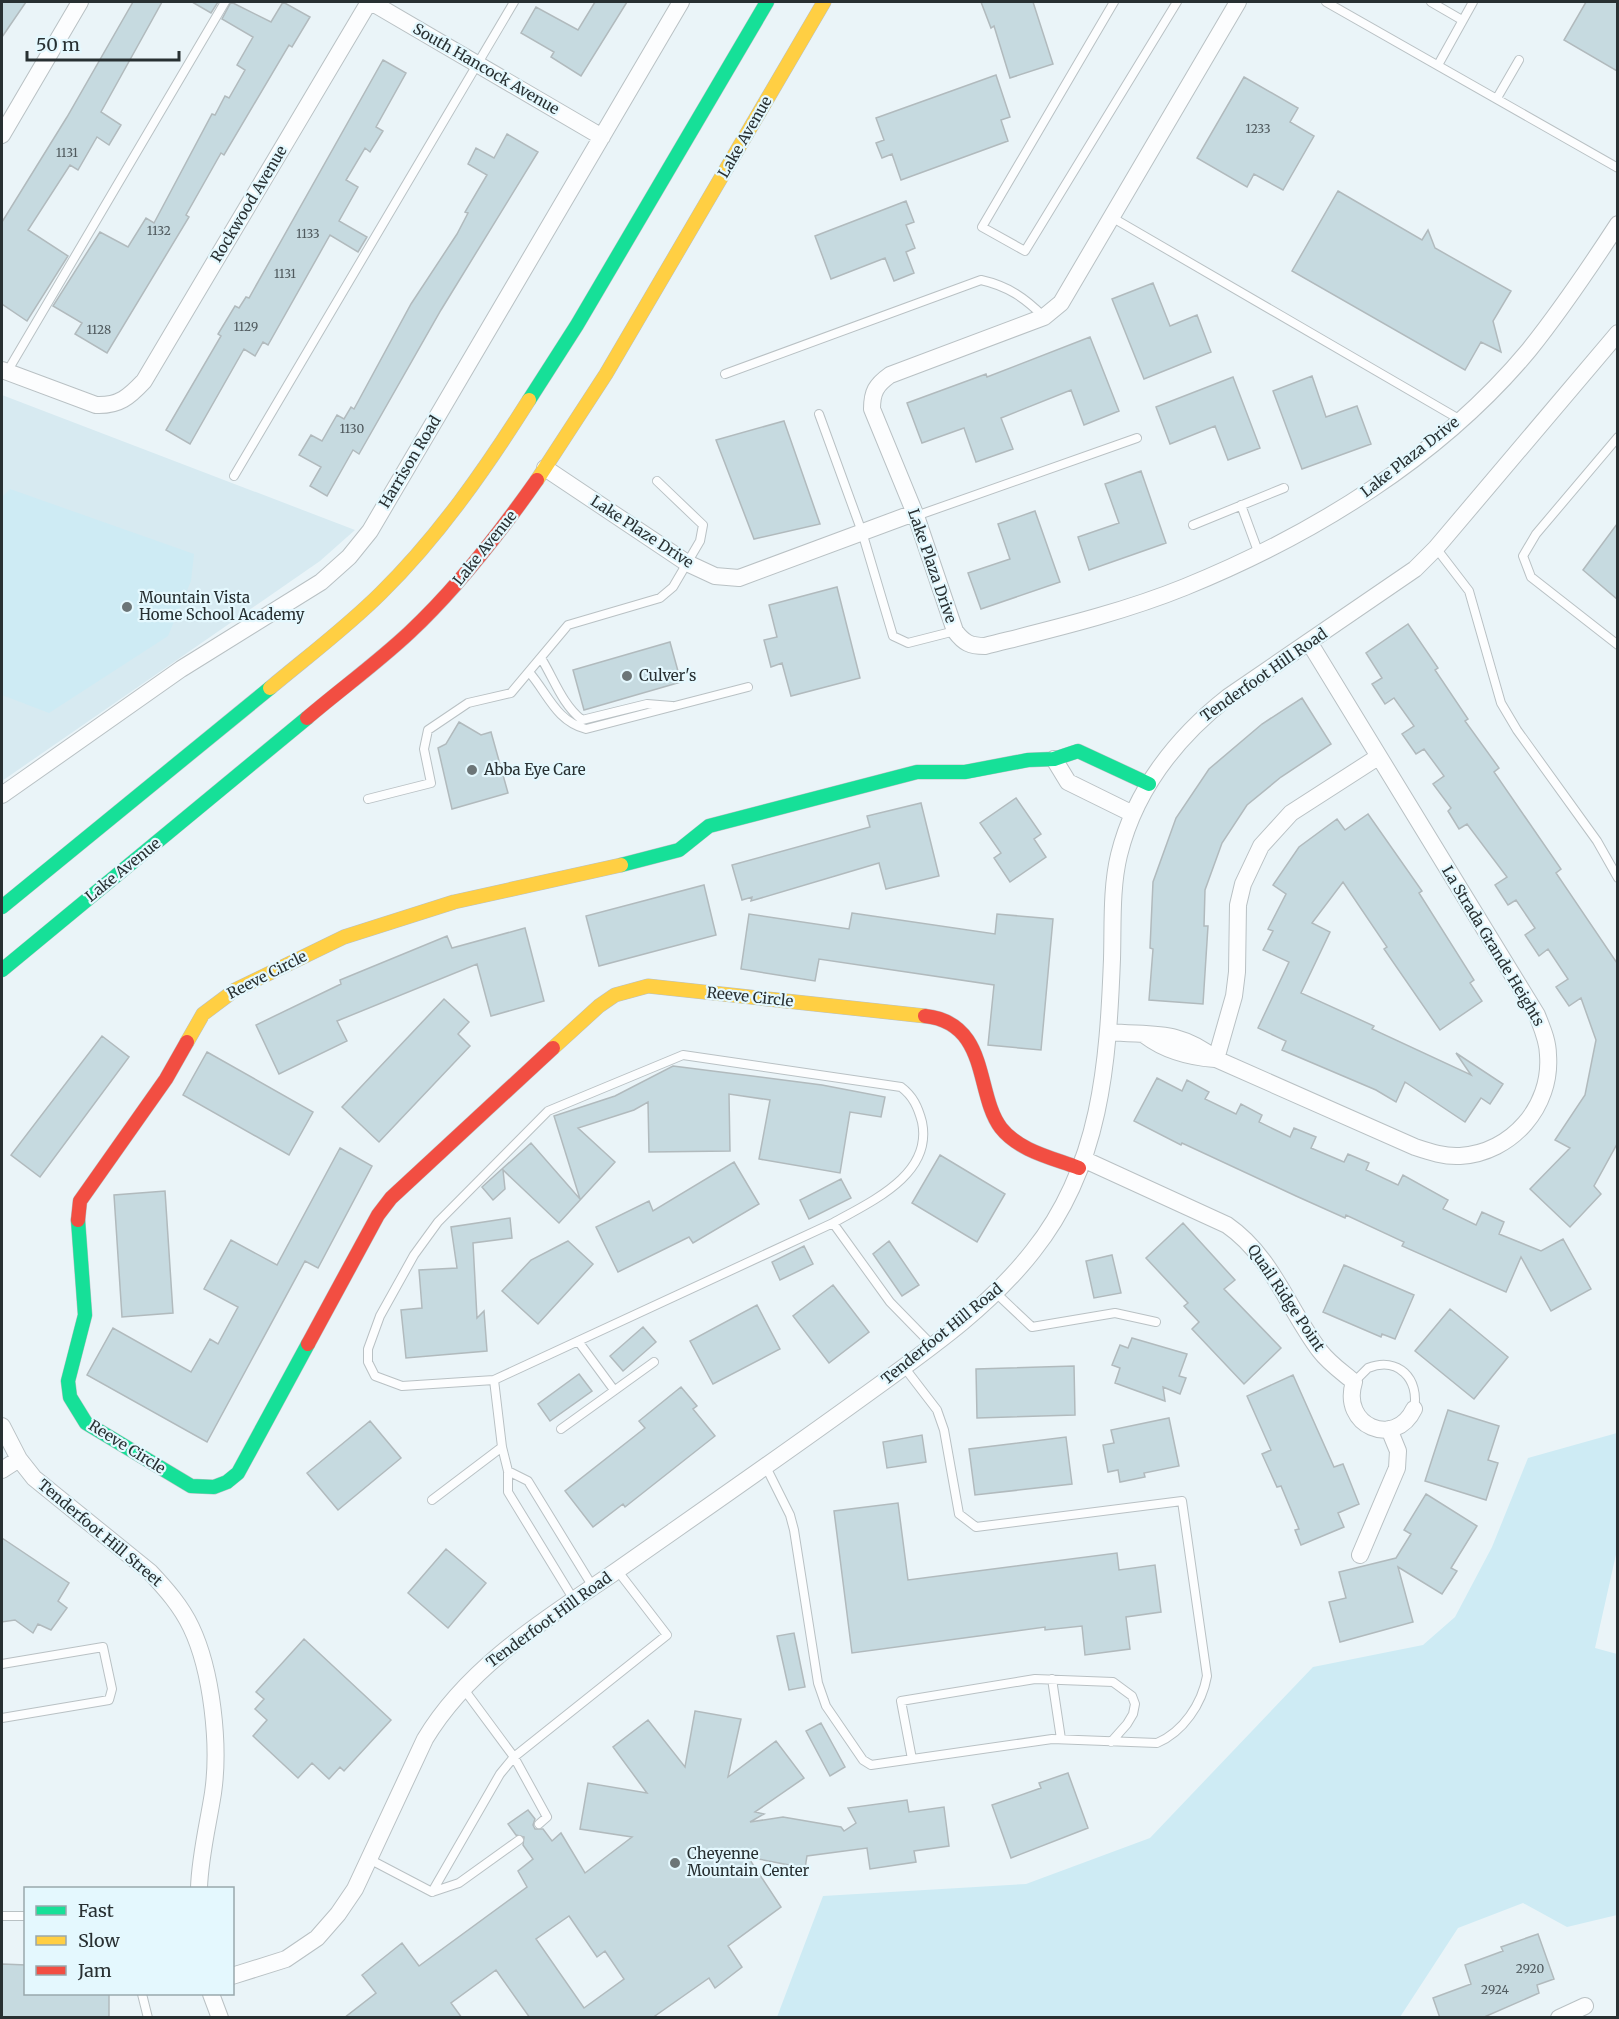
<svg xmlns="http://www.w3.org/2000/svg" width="1619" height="2019" viewBox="0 0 1619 2019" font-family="Merriweather,serif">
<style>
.built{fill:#d7eaf1}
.green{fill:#ceebf4}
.building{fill:#c6dae0;stroke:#b1babd;stroke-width:1.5;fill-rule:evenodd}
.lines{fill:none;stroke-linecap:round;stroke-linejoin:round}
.lane-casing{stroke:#b9c1c4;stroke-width:10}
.street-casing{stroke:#b9c1c4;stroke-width:18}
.fast-casing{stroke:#b9c1c4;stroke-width:15}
.slow-casing{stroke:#b9c1c4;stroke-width:15}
.jam-casing{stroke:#b9c1c4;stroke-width:15}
.lane{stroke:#fcfdfe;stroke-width:8}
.street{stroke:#fcfdfe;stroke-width:16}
.fast{stroke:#16e098;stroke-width:14}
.slow{stroke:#ffcf43;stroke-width:14}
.jam{stroke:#f24e42;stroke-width:14}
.poi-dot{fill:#6c7577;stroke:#e4f8fe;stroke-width:2}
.labels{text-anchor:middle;stroke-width:4.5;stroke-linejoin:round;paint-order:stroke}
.number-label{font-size:12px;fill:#505a5e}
.street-label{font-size:15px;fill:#283032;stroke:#e4f8fe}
.poi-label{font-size:15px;fill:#283032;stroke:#e4f8fe;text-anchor:start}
</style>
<rect width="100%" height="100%" fill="#eaf4f8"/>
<path class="built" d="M2,395L355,530L320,561L2,781Z"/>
<path class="green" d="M10,489L194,554L191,581L168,636L49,713L2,695V497Z
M1617,1433V1550L1595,1648L1617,1654V1915L1567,1927L1523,1903L1458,1928L1400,2017H777L823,1896L1026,1884L1150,1838L1313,1667L1423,1645L1455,1617L1492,1547L1528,1458Z"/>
<path class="building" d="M2,2H26L2,37Z
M133,2H162L101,112L121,125L109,145L97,137L78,170L70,165L28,230L68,256L27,321L2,304V222L67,117Z
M192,2H218L211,13Z
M231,2L271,22L283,2L310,17L292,47L289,45L224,155L221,153L186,215L189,217L107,353L75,334L82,323L53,306L100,232L128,247L146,218L154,223L212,114L215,115L225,96L229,98L245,70L237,65L253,37L222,19Z
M595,2H627L581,76L551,57L554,52L521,33L536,7L578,30Z
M981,2H1033L1053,64L1010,78L994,26L991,28Z
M1586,2H1617V71L1564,40Z
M383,60L406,73L376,127L383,131L370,152L365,148L346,180L358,187L339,221L367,237L358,252L330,235L268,345L263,342L255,356L244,349L190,444L166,430L221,336L218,334L235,306L239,308L246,297L249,298Z
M996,75L1010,117L1001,120L1008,141L901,180L892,154L882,158L876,143L884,140L876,118Z
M1244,77L1298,108L1290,122L1314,136L1283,190L1254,174L1247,187L1197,158Z
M507,134L538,152L441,310L359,454L353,450L327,496L310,486L321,467L299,455L311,435L322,441L337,415L344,419L351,407L354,409L411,304L457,234L468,213L465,212L487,175L468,164L476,148L494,158Z
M1338,191L1422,240L1428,230L1435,248L1511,291L1493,321L1501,352L1481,342L1465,370L1292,271Z
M906,201L914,222L906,225L915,248L906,252L914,273L894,281L885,258L831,279L815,236Z
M1153,283L1170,326L1197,315L1211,352L1144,379L1112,299Z
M1090,337L1119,411L1084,425L1071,390L1001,418L1013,449L976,462L964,428L922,443L907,403L986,374L987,377Z
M1312,376L1326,417L1357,406L1371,444L1302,469L1273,391Z
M1233,377L1260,448L1228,460L1215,426L1170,444L1156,407Z
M784,421L820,524L754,539L716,440Z
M1141,471L1166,543L1089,570L1078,537L1119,523L1105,484Z
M1035,511L1060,582L981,609L968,573L1010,559L998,524Z
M1617,524V599L1583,570Z
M837,587L860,678L791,696L782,663L771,667L764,640L777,637L769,605Z
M1408,624L1438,668L1435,670L1468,719L1465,721L1499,768L1494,772L1561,869L1556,873L1617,963V1144L1594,1186L1601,1194L1570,1227L1530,1189L1570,1148L1555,1140L1585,1095L1596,1040L1581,998L1569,1006L1556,987L1568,979L1548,949L1539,956L1525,935L1535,928L1516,900L1508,905L1495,885L1507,877L1467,824L1459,829L1448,811L1451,808L1433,784L1444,776L1424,749L1416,754L1402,734L1414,726L1394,698L1385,704L1372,684L1382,678L1366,653Z
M670,642L681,682L584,710L573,670Z
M1302,698L1331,744L1281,777L1247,805L1222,843L1205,890L1204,926H1208L1203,1004L1149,1000L1153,949L1150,948L1153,882L1176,818L1209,769L1262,724Z
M459,722L481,735L491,732L508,793L452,809L438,748L446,744Z
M1016,798L1041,834L1034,839L1046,857L1010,882L994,858L1001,853L980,823Z
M921,803L939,876L886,889L879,863L751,901L752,897L742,900L732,865L870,827L867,816Z
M1368,814L1422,891L1419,893L1474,980L1470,983L1482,1001L1440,1030L1384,949L1387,947L1343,882L1312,923L1330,932L1301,993L1374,1026L1372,1029L1471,1075L1456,1053L1503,1084L1490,1104L1481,1098L1465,1122L1405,1082L1396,1102L1376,1090L1282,1050L1286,1041L1258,1028L1289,962L1263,950L1273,931L1268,929L1286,894L1273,885L1299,847L1337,819L1345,830Z
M704,885L716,935L599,966L586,916Z
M852,913L995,934L997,914L1053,919L1041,1050L988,1045L994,985L819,959L815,981L741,969L749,914L849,929Z
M525,928L544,1001L491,1016L477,964L337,1021L347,1041L279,1074L256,1025L341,984L340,980L447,936L452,948Z
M444,999L469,1022L458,1034L470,1046L379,1142L342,1107Z
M102,1036L129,1057L40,1177L11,1155Z
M207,1052L313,1112L289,1155L183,1095Z
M673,1066L822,1085L885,1097L881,1117L850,1112L840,1173L759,1159L770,1100L729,1094L730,1151L649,1152L648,1102L634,1110L578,1128L615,1162L559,1223L503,1170L505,1189L493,1200L482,1187L531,1143L580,1199L554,1116L615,1096Z
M1157,1078L1182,1091L1187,1080L1209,1092L1205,1099L1236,1114L1241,1104L1262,1115L1259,1122L1290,1137L1294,1128L1316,1137L1311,1148L1344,1162L1348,1154L1369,1163L1366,1170L1398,1185L1403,1175L1448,1200L1443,1209L1476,1225L1482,1212L1504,1222L1499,1234L1541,1251L1563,1239L1591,1289L1551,1311L1521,1257L1506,1292L1402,1246L1404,1242L1346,1215L1345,1218L1296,1196L1182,1143L1181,1145L1134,1121Z
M340,1148L372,1166L318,1268L305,1261L207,1442L87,1375L113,1328L191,1372L210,1339L218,1344L238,1307L204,1289L231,1240L277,1265Z
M940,1155L1005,1194L977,1242L912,1203Z
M734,1162L759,1204L693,1243L689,1237L618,1272L596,1227L649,1201L653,1211Z
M841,1179L851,1198L809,1219L800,1200Z
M165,1191L173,1313L122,1317L114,1195Z
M510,1218L512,1238L473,1243L477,1318L484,1311L487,1351L406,1358L401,1310L422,1308L419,1270L457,1268L451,1227Z
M1183,1223L1235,1280L1224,1289L1281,1348L1244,1384L1192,1329L1199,1322L1184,1306L1188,1303L1146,1258Z
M568,1241L593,1264L538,1324L502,1291L531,1260Z
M889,1241L919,1285L902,1296L873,1254Z
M804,1246L813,1264L780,1280L772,1262Z
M1112,1255L1121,1293L1094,1298L1086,1261Z
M1344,1265L1414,1295L1395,1339L1382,1334L1381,1337L1323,1312Z
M833,1285L869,1332L829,1363L793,1316Z
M757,1305L780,1349L713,1384L690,1341Z
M1450,1309L1508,1357L1474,1399L1415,1351Z
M643,1327L656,1342L623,1371L610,1356Z
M1132,1338L1187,1354L1179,1376L1186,1378L1180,1394L1163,1387L1165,1401L1115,1383L1120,1368L1112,1365L1120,1345L1128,1348Z
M1074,1366L1075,1415L977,1418L976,1369Z
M579,1374L592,1391L550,1421L538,1404Z
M1293,1375L1334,1467L1343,1464L1359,1504L1338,1513L1344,1527L1301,1545L1295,1530L1299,1529L1281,1486L1277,1487L1262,1454L1271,1450L1247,1396Z
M681,1387L697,1406L693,1409L715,1436L625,1507L623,1504L593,1527L565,1491L645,1428L639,1421Z
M1448,1410L1499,1426L1488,1460L1498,1463L1486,1500L1425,1481Z
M1169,1418L1179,1466L1144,1473L1145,1477L1120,1482L1118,1470L1108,1472L1103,1445L1114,1443L1111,1430Z
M370,1421L401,1458L338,1510L307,1473Z
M922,1435L926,1462L887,1468L883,1442Z
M1066,1437L1072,1484L975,1495L969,1449Z
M1426,1494L1477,1526L1451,1568L1457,1571L1442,1594L1398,1567L1413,1622L1340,1642L1329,1602L1346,1598L1339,1572L1396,1558L1411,1534L1404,1530Z
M898,1503L908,1580L1117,1553L1119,1570L1155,1565L1161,1612L1126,1617L1130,1649L1085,1655L1082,1626L1045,1630V1627L852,1653L834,1511Z
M2,1538L69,1583L58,1601L67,1608L51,1630L38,1624L33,1633L15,1620L2,1622Z
M446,1549L486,1583L448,1628L408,1593Z
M794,1633L805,1687L789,1690L777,1636Z
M304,1639L391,1720L344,1771L340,1767L329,1779L312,1763L298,1778L253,1736L267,1720L255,1709L264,1699L256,1692Z
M695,1711L741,1719L728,1777L776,1741L804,1778L755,1812L764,1814L750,1822L783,1817L841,1827L844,1831L856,1823L848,1808L907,1800L909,1812L944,1807L949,1846L914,1851L916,1862L870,1869L867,1848L807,1856L805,1868L748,1857L781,1907L728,1946L742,1967L715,1988L709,1978L652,2018H530L496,1970L451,2003L462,2018H344L376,1993L362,1975L402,1943L419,1966L527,1887L518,1871L533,1859L523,1845L524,1837L516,1835L508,1824L528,1810L535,1819L533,1825L535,1829H543L552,1841L561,1833L585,1873L632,1837L580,1829L588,1783L647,1793L613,1747L648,1720L685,1767ZM569,1916L597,1957L605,1951L624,1979L584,2008L536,1939Z
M821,1723L845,1767L830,1776L806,1731Z
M1068,1773L1088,1828L1011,1858L992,1805L1041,1788L1039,1783Z
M1538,1934L1554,1979L1537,1985L1539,1993L1482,2018H1440L1433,1998L1471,1984L1465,1965L1503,1951L1501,1947Z
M2,1964L26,1965V1994H109V2018H2Z"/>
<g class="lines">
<defs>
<path id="lane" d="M1114,2L982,227L1025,251L1177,2
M1326,2L1618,168
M1431,2L1462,20
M1438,65L1473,2
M1497,98L1519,60
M1113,218L1459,419
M7,372L225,2
M725,374L981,280C1008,286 1025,298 1044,317
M819,414L862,532L893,636L908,643L955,631
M1618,437L1536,534L1523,556L1531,577L1618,645
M234,476L514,2
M1241,505L1259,554
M916,516L1137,438
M1193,525L1284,488
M1436,548L1469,591L1501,703L1517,730L1597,841L1618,878
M541,658C554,679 562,704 582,720L647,704L672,706
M529,672C548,694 556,721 586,729L748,687
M368,799L431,783L424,749L428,730L468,703L511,693L568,625L660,598L673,587L700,541L703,525L657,481
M996,1293L1032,1327L1115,1313L1156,1322
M578,1341L614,1390
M494,1380L402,1386L375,1376L368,1362V1349L380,1316L414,1255L438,1222L548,1111L683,1055L901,1087C913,1096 918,1107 922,1122C933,1175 870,1202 833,1223
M1354,1382L1368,1368C1398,1356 1420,1379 1414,1409
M561,1429L654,1362
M766,1467L790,1515L794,1530L818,1683L826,1706L863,1760L871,1765L1052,1739L1157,1743C1183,1732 1202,1704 1207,1676L1182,1501L976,1527L959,1514L944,1430L937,1410L904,1367
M508,1471L528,1481L593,1587
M432,1500L502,1447
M574,1600L508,1492V1471L502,1447L494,1380L833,1223L890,1302L932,1345
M2,1664L103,1647L112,1689L109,1700L2,1718
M1052,1679L1061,1739
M463,1688L514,1757L667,1635L617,1570
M912,1759L901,1701L1035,1679L1113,1682L1132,1696L1135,1704L1133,1714L1127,1724L1111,1742
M369,1859L432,1892L500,1774L514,1757L547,1817L539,1824
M432,1892L459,1883L519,1840
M2,1916H26
M142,1994L148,2018"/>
<path id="street" d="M371,2L602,137
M1238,2L1061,303L1044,317L890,375C876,385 872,392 872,409L916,516L955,631C964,643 970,646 985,646C1052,629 1121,613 1185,587C1313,535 1440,457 1529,350C1561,310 1590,267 1618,224
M2,135L80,2
M2,370L96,405C119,406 129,397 144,381L369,2
M545,468L687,563L715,576L739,578L914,513
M1054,759L1068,782L1133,814
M2,795L181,669L321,582L349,557L370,531L387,502L681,2
M1109,1032C1155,1036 1177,1029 1216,1059L1415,1147C1430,1152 1445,1157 1460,1156C1512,1153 1552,1106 1548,1055C1548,1041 1542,1028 1537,1015L1309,642
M1146,1036C1166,1051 1190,1057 1215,1059
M1216,1059L1234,996L1237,972L1238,905L1243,884L1261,846L1291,813L1378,757
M1083,1159L1227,1225C1272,1256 1288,1309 1320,1351C1329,1363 1342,1372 1354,1382C1340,1426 1395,1449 1414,1409
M2,1426L19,1459L34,1478L150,1572C166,1589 181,1606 191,1627C212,1671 220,1745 213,1793C208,1825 200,1856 199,1888
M2,1470L19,1459
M1360,1555L1397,1468L1398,1451L1389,1429
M232,1976L286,1959L317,1938L338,1914L355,1889L425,1739C468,1667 544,1620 612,1574C696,1515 780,1457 864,1396C923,1353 987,1310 1033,1251C1101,1166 1108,1063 1112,959C1113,925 1111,888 1119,855C1135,790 1177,737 1228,697L1415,569L1436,548L1618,333
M211,1994L220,2018
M1559,2018L1585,2006"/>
<path id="fast" d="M529,400L577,325L767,2
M621,865L679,850L709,826L917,772H965L1028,760L1054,759L1078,751L1149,784
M2,907L270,688
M2,970L307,718
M78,1220L85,1315L68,1381L70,1397L86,1423L191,1486L214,1487L227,1482L238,1473L308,1344"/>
<path id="slow" d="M537,480L606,374L824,2
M270,688C307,657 347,627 381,593C439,536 486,468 529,400
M187,1042L203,1014L235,990L344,937L454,902L621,865
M553,1048L599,1006L615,995L648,986L925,1016"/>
<path id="jam" d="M307,718C341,689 377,663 410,632C458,587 499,534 537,480
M925,1016C990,1023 975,1094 1001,1128C1019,1151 1053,1158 1079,1168
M78,1220L80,1201L166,1079L187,1042
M308,1344L378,1215L391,1198L553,1048"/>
</defs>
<use href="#lane" class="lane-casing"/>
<use href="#street" class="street-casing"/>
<use href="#fast" class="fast-casing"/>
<use href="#slow" class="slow-casing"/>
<use href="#jam" class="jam-casing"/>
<use href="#lane" class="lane"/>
<use href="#street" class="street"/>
<use href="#fast" class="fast"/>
<use href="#slow" class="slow"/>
<use href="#jam" class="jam"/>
</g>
<g class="poi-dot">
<circle cx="127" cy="607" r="6"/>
<circle cx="627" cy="676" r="6"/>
<circle cx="472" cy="770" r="6"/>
<circle cx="675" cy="1863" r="6"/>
</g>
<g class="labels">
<g class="number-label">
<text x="1258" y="133">1233</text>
<text x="67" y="157">1131</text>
<text x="159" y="235">1132</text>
<text x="308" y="238">1133</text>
<text x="285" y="278">1131</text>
<text x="246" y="331">1129</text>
<text x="99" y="334">1128</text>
<text x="352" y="433">1130</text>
<text x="1530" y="1973">2920</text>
<text x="1495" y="1994">2924</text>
</g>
<g class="street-label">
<text transform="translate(486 69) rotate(30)" y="5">South Hancock Avenue</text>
<text transform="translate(745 137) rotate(-60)" y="5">Lake Avenue</text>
<text transform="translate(249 204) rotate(-59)" y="5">Rockwood Avenue</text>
<text transform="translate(1410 457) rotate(-38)" y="5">Lake Plaza Drive</text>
<text transform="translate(410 462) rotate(-59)" y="5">Harrison Road</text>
<text transform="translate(642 532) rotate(33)" y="5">Lake Plaze Drive</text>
<text transform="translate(485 548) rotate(-51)" y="5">Lake Avenue</text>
<text transform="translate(932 566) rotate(71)" y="5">Lake Plaza Drive</text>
<text transform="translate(1264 675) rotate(-35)" y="5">Tenderfoot Hill Road</text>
<text transform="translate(123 870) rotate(-39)" y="5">Lake Avenue</text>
<text transform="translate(1493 946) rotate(59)" y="5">La Strada Grande Heights</text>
<text transform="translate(267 975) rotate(-27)" y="5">Reeve Circle</text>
<text transform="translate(750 997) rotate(6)" y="5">Reeve Circle</text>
<text transform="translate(1286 1298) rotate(56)" y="5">Quail Ridge Point</text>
<text transform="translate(942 1334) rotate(-39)" y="5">Tenderfoot Hill Road</text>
<text transform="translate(127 1447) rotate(32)" y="5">Reeve Circle</text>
<text transform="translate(100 1533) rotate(40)" y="5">Tenderfoot Hill Street</text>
<text transform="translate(549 1620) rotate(-36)" y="5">Tenderfoot Hill Road</text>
</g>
<g class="poi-label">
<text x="139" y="603">Mountain Vista<tspan x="139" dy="17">Home School Academy</tspan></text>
<text x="639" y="681">Culver's</text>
<text x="484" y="775">Abba Eye Care</text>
<text x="687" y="1859">Cheyenne<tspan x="687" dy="17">Mountain Center</tspan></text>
</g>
</g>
<rect width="1619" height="2019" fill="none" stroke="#283032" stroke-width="6"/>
<rect x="24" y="1887" width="210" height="108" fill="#e4f8fe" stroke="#99a8ac" stroke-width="1.5"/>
<rect x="36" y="1906" width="30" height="9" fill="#16e098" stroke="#99a8ac" stroke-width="1.5"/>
<text x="78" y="1917" font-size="18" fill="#283032">Fast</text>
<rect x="36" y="1936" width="30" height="9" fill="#ffcf43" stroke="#99a8ac" stroke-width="1.5"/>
<text x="78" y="1947" font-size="18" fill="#283032">Slow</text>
<rect x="36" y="1966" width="30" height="9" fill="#f24e42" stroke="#99a8ac" stroke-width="1.5"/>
<text x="78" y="1977" font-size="18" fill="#283032">Jam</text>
<path d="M27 51v9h152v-9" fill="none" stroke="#283032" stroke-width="3"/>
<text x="36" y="51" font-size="18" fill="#283032" stroke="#e4f8fe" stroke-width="4.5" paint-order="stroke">50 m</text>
</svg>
